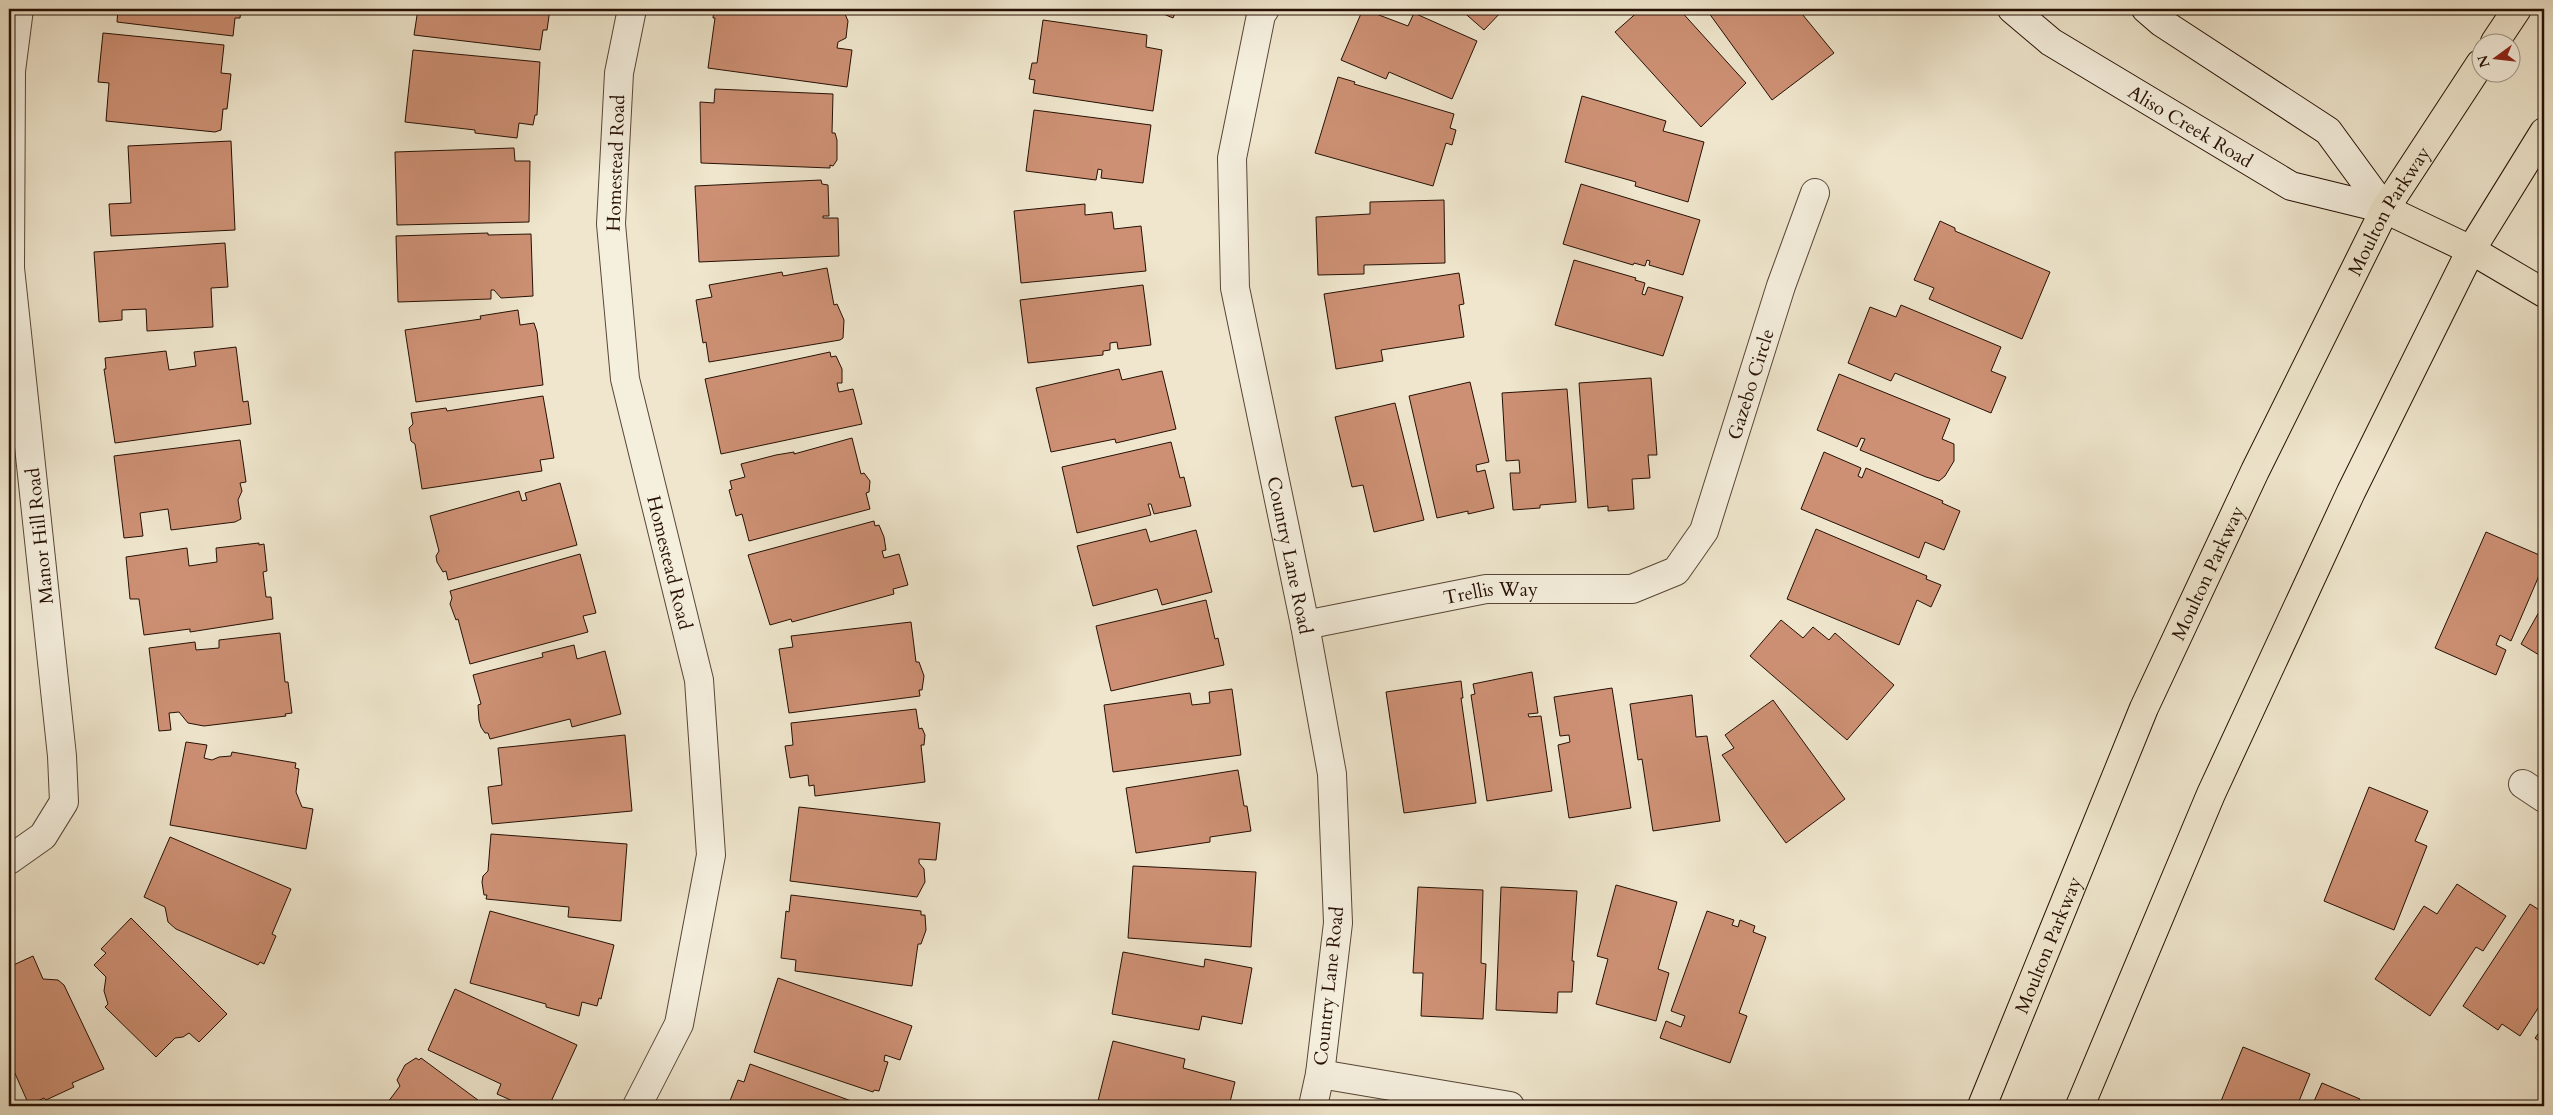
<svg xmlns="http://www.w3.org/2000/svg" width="2553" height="1115" viewBox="0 0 2553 1115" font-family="Cardo,serif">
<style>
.building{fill:#cd9074;stroke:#261004}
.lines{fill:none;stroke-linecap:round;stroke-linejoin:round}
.street-casing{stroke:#584636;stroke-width:30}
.secondary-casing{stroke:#261004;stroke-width:30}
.primary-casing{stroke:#261004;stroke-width:30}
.street{stroke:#f5efde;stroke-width:28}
.secondary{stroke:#f5efde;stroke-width:28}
.primary{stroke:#efe6cd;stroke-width:28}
.labels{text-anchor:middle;stroke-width:5;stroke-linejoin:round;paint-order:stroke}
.street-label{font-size:19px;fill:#261004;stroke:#f5efde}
</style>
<rect width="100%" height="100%" fill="#efe6cd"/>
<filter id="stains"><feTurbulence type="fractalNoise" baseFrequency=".004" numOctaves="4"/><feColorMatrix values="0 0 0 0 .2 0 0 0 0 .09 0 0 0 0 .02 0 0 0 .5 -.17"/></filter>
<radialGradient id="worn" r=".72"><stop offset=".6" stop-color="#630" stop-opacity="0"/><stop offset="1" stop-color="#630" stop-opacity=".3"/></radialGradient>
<path class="building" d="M118,9H241L240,18H235L233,36L117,22Z
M418,9H550L547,30H543L540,50L414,35Z
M714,9H843L842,13L845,14L848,21L847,29L846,38L838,42L837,48L852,50L847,87L708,68L715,18H713Z
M1152,9H1177L1173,18Z
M1363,9L1408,26L1414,13L1477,41L1452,99L1389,72L1386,79L1341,60Z
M1460,9H1504L1484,30Z
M1641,9H1679L1746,83L1701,127L1615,32Z
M1706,9H1798L1834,53L1772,100Z
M1043,20L1147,35L1146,47L1162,50L1153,111L1033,93L1035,80L1029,79L1032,63H1037Z
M103,33L224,45L221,73L231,74L227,109H223L221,130L215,132L106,121L109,83L98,82Z
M413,50L540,62L537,115H535L533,125L519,123L517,138L475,133V130L405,122Z
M1338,77L1355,82L1354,84L1454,114L1450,128L1456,130L1452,145L1446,143L1433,186L1315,153Z
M715,89L833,94L832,133H835L837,140V160L833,166L830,165V168L701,163L700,102L714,103Z
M1582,96L1666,121L1663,131L1704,142L1688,202L1635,186L1636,182L1565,162Z
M1034,110L1151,125L1143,183L1101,178L1102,170L1098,169L1096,180L1026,171Z
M231,141L235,230L111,236L109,204L131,203L128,146Z
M514,148L515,161H530L529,222L397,225L395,152Z
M821,180L822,184L828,185L829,216H823V218H838L839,256L699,262L695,186Z
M1581,184L1700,220L1683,275L1649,265L1650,261L1647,260L1645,266L1634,263L1633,265L1563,244Z
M1444,200L1445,263L1364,265V274L1318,275L1316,217L1370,214V202Z
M1085,204V215L1112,212L1114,229L1141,226L1146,271L1021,283L1014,211Z
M1940,221L1955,228V231L2050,272L2022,339L1929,299L1934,288L1914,280Z
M488,233V235L531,234L533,296L501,298L494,290H491V299L398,302L396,236Z
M225,243L228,287L211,288L213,327L147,331L146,309L122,310V320L99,322L94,252Z
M1574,260L1636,278L1635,280L1645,283L1642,294L1645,295L1648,287L1683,297L1663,356L1555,325Z
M827,268L834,305L837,304L844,320L843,338L840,340L709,362L706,342L703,343L696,300L712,297L709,285L782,272L783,276Z
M1459,273L1464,304L1459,305L1464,337L1381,350L1383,361L1336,369L1324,294Z
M1143,285L1151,345L1118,349L1117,342L1110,343V350L1103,351V355L1028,363L1020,300Z
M1901,305L2001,347L1991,371L2006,377L1991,413L1895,373L1891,381L1848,363L1870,307L1896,317Z
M518,310L520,325L534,323L537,332L543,385L416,402L405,330L481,319L480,316Z
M236,347L243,402L248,401L251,424L115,443L104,369H106L105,358L166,351L169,370L196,366L194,352Z
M830,352L831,357L836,356L842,369V383H837L839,392L853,389L862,424L721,454L705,379Z
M1119,369L1122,380L1162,371L1176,429L1116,443L1115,439L1051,452L1036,388Z
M1839,374L1950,419L1942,439L1954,444V461L1945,476L1939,481L1926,477L1860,450L1865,439L1861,438L1857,447L1817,430Z
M1651,378L1657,455H1648L1650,478L1632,479L1634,509L1608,511V506L1588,508L1579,383Z
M1470,382L1489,462L1476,465L1477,472L1485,470L1494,508L1468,514V511L1437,518L1409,396Z
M1567,389L1576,502L1540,505V508L1513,510L1510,473H1520L1519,460L1506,461L1502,393Z
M543,396L554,458L540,460L542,471L422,489L415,444L411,441L409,428L413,424L411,413L446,408L447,411Z
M1395,403L1424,520L1374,532L1363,485L1352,487L1335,417Z
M852,438L861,474L864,473L870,481L869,492L866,493L870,509L749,541L742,514L736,516L729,490L732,489L730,481L745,477L741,464L776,455L794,452V454Z
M240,440L246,482L240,483L242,491L238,500L241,519L235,522L171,530L168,509L140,513L143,536L124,538L114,456Z
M1171,442L1180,478L1184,477L1191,506L1154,514L1151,504H1148L1151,515L1077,533L1062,467Z
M1824,452L1861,468L1858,476L1862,478L1866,468L1943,501L1942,503L1960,511L1944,550L1925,542L1919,558L1801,509Z
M560,483L577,545L448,580L446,571L443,572L437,562L436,556L439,551L430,516L519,491L522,501L527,500L525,493Z
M874,521L875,526L879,525L884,537L886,550L882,551L884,558L899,554L908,585L893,589L894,594L792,622L791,619L770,625L748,555Z
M1146,529L1150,542L1196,530L1212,592L1162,605L1157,589L1093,606L1077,546Z
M1816,529L1927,576L1926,579L1941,585L1931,607L1917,600L1899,645L1787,599Z
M2486,532L2544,557V564L2511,641L2500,635L2496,645L2506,650L2496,675L2435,648Z
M259,543V545L264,544L267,571L263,572L266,597H271L273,619L190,632V629L144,635L139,599H130L126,557L187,548L189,566L217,562L216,548Z
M580,554L596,613L583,616L588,632L470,664L458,619L456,620L450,604L452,598L450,591Z
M1206,600L1215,639L1218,638L1224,665L1111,691L1096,626Z
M2544,603V658L2521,644Z
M1781,620L1803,638L1813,627L1829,640L1835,633L1894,685L1847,740L1750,656Z
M911,622L916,662H919L924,676L922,690H919L920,696L789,713L779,649L793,647L791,636Z
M280,633L285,682H288L292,713L285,714L286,716L204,726L188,723L179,712L169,713L171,730L159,731L149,648L195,642L196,650L219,648V640Z
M574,645L577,659L605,651L621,714L572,727L570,719L490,739L488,733H485L481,727L479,720L478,705L481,704L473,675L543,657L542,653Z
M1532,672L1538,713L1528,714L1529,717L1541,716L1552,791L1487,801L1471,695L1475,694L1473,684Z
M1461,681L1463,698H1461L1476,803L1404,813L1386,692Z
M1612,688L1631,808L1569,818L1558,745L1570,742L1569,735L1560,736L1554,697Z
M1232,689L1241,755L1113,772L1104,705L1190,693L1192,705L1210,703L1209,692Z
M1692,695L1696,737L1707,736L1720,821L1653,831L1642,759L1638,760L1630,704Z
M1773,700L1845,799L1786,843L1722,755L1734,748L1725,735Z
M916,709L919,729L922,728L925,735L924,745H921L925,782L815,796L814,785L809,786L808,775L790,778L785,746L793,745L791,723Z
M625,735L632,811L492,824L488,787L502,785L498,748Z
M186,742L207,745L204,758L212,760L219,757L231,756L232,752L296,763L295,768L299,769L296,792L302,807L313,809L306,849L170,825Z
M1238,770L1244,806H1247L1251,831L1210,837V842L1136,853L1126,788Z
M2369,787L2428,811L2415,841L2427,846L2394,930L2324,901Z
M799,807L940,823L936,860L919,859V863L924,869L925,882L917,897L790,881Z
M491,834L627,844L621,921L568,917L569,907L486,899L487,895H484L482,882L483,876L488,871Z
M170,837L291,889L272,934L276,936L264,964L260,962L258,965L176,929L168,922L165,907L144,897Z
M1133,866L1256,872L1251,947L1128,938Z
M2457,884L2506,916L2483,951L2476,947L2430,1016L2375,979L2424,906L2437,914Z
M1616,885L1677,902L1658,969L1669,973L1656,1021L1596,1004L1608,959L1597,956Z
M1418,887L1483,890L1481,963L1486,964L1483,1019L1421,1016L1423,973H1413Z
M1501,887L1577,891L1572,961H1574L1572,992H1558L1557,1013L1496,1010Z
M791,895L921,911V915H925L926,930L921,944H918L912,986L795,971L796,960L781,958L786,911L789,912Z
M2530,904L2544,913V999L2520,1036L2502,1024L2498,1030L2463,1006Z
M490,911L614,945L601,999L599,998L597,1006L582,1002L579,1016L546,1007V1004L470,983Z
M1707,911L1734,920L1732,925L1738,927L1740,920L1755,926L1753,932L1766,937L1739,1013L1747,1016L1730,1063L1660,1038L1666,1021L1681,1027L1685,1016L1671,1011Z
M131,918L227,1014L199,1042L189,1033L183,1037L175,1038L156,1057L105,1007L108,1004L104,991L106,977L94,965L106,953L101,949Z
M1123,952L1204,967L1205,959L1252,968L1242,1024L1202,1016L1199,1030L1112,1014Z
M33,956L43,979L58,980L64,985L104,1069L72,1083L74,1087L46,1100L44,1098L29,1105L9,1060V1048L11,1047L9,1042V967Z
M778,978L912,1026L900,1060L885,1055L884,1061L888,1062L879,1091L874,1090L873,1092L754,1052Z
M455,989L577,1045L549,1106H524L497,1094L501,1084L428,1050Z
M2544,1026V1045L2535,1038Z
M1113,1041L1185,1059L1183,1068L1235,1082L1229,1106L1097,1105Z
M2243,1047L2310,1074L2297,1106H2219Z
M416,1058L419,1060L421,1058L486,1106H385L400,1086L397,1080L405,1065Z
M750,1064L865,1106H728L738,1080L744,1082Z
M2322,1083L2360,1099L2357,1106H2312Z"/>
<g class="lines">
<defs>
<g id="street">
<path id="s1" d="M632,9L619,73L611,224L625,379L699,680L711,855L679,1024L637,1106"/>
<path id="s2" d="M1265,9L1261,15L1232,158L1235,288L1305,625L1332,774L1338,923L1320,1074L1313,1106"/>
<path id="s3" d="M1305,625L1486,589H1632L1676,571L1704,531L1781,286L1815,193"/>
<path d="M2523,784L2544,798"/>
<path d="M9,860L43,836L64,802L62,756L10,268L11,71L19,9"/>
<path d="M1320,1074L1510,1106"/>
</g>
<g id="secondary">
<path id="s4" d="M2012,9L2051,42L2291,186L2385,209"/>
<path d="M2146,9L2161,22L2328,131L2385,209"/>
</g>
<g id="primary">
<path d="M2495,42L2517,9"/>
<path d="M2385,209L2471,250L2544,293"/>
<path id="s5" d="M1982,1106L2144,708L2255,471L2385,209L2480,64"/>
<path d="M2080,1106L2211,794L2351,492L2471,250L2544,132"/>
</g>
</defs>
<use href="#street" class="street-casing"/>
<use href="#secondary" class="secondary-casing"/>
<use href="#primary" class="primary-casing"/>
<use href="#street" class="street"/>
<use href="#secondary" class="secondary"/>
<use href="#primary" class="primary"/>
</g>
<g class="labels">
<g class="street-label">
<text dy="7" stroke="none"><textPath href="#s4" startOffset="214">Aliso Creek Road</textPath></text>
<text transform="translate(615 163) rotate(-88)" y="7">Homestead Road</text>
<text dy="7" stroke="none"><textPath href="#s5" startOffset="984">Moulton Parkway</textPath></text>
<text dy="7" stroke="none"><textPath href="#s3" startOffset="581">Gazebo Circle</textPath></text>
<text transform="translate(39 536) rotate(-96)" y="7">Manor Hill Road</text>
<text dy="7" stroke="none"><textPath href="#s2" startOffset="556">Country Lane Road</textPath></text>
<text dy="7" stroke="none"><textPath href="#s1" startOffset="561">Homestead Road</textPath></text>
<text dy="7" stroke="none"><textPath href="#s5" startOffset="579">Moulton Parkway</textPath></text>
<text dy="7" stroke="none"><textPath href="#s3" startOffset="189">Trellis Way</textPath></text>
<text dy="7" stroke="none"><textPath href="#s5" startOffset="174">Moulton Parkway</textPath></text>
<text transform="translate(1328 986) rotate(-84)" y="7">Country Lane Road</text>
</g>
</g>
<rect width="2553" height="1115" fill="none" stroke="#efe6cd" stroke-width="30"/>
<rect x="10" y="10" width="2533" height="1095" fill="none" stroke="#261004" stroke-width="2.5"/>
<rect x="15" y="15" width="2523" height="1085" fill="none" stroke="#261004"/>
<g transform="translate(2496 58) rotate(255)"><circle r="24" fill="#f5efde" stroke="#a29687"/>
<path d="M0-4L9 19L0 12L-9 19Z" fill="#8f2418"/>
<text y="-8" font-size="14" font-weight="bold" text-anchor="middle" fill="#261004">N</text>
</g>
<rect width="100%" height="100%" filter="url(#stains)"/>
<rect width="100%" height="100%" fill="url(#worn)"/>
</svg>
